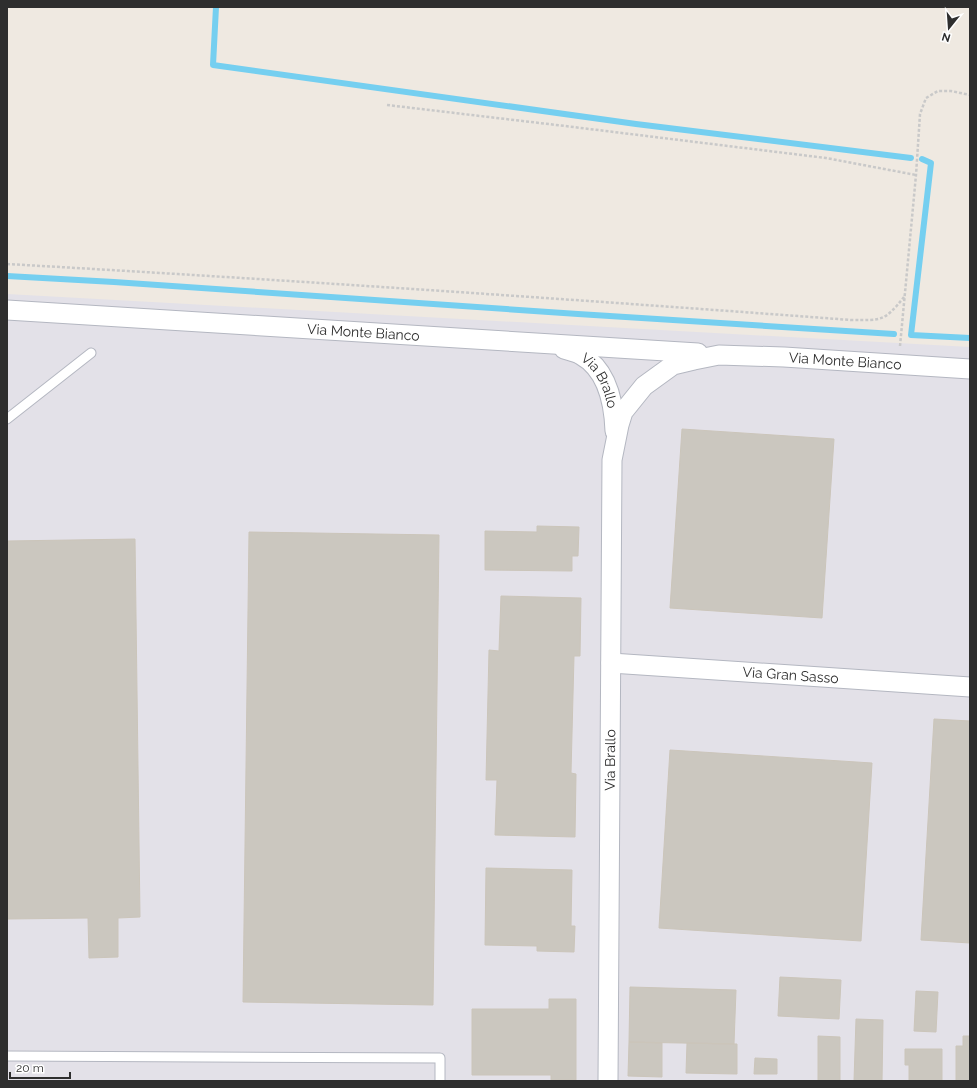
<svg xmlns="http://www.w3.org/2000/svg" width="977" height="1088" viewBox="0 0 977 1088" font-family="Raleway,sans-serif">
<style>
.industrial{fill:#e3e1e8}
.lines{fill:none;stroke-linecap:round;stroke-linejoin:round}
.stream{stroke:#75cff0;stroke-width:6}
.building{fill:#cbc7bf;stroke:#cbc5ba}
.lane-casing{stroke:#b4b7c1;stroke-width:11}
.street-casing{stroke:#b4b7c1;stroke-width:21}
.path{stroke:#c9c9c9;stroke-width:2.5;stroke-dasharray:3 2;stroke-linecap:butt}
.lane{stroke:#fff;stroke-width:9}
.street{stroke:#fff;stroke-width:19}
.labels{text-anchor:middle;stroke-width:3.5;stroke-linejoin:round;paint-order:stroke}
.street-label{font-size:14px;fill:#2e2e2e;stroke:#fff}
</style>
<rect width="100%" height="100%" fill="#efe9e1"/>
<path class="industrial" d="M7,294L970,347V1081H7Z"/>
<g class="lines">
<path class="stream" d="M216,7L213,65L636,124L911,158
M922,159L931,163L911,335L970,338
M7,276L114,282L578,314L894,334"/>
</g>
<path class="building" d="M682,429L834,439L822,618L670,608Z
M537,526L579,527L578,556H572V571L485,570V531L537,532Z
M249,532L439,535L433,1005L243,1002Z
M135,539L140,917L118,918V957L89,958L88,918L7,919V541Z
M501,596L581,598L580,656H574L571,773L576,774L575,837L495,835L497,780H486L489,650L499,651Z
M934,719L970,721V943L921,940Z
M670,750L872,763L861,941L659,928Z
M486,868L572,870L571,926H575L574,952L537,951V946L485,945Z
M780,977L841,980L839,1019L778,1016Z
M630,987L736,990L734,1044L629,1042Z
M916,991L938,992L936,1032L914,1031Z
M549,999H576V1080H551V1075H472V1009H549Z
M856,1019L883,1020L882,1081H854Z
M818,1036L840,1037V1081H818Z
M963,1036H970V1081H956V1046H963Z
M629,1042L662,1043V1077L628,1076Z
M687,1043L737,1044V1074L686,1073Z
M905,1049H942V1081H909V1065H905Z
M755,1058L777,1059V1074H754Z"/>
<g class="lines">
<defs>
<path id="lane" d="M7,419L91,353
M7,1056L440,1058V1081"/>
<g id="street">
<path id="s1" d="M7,310L698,353"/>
<path id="s2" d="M564,349C570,351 576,352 581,355C608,370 614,404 615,431"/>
<path id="s3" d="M611,663L970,687"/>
<path id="s4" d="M608,1081L612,460L619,425L623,412L644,386L673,365L694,360L719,355L784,357L970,369"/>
</g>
</defs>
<use href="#lane" class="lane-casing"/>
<use href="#street" class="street-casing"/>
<path class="path" d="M387,105L565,126L826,158L916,175
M7,264C289,280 570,299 851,320C882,320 884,322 904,297
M900,346L916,175L920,114L926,98L938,91H951L970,95"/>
<use href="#lane" class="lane"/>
<use href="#street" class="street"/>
</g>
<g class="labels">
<g class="street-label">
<text dy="5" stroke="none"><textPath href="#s1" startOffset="357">Via Monte Bianco</textPath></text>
<text dy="5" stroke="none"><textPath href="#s4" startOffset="913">Via Monte Bianco</textPath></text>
<text dy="5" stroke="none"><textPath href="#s2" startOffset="51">Via Brallo</textPath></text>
<text dy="5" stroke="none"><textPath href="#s3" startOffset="180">Via Gran Sasso</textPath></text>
<text dy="5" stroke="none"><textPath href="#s4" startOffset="321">Via Brallo</textPath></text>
</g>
</g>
<rect width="977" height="1088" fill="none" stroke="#2e2e2e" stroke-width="16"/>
<g transform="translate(949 28) rotate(197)" stroke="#ffffff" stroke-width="3" paint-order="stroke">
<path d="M0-3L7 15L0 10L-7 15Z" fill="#2e2e2e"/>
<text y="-6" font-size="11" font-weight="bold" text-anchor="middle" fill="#2e2e2e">N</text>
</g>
<path d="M10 1072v6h60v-6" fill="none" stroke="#2e2e2e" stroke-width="2"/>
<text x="16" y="1072" font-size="12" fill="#2e2e2e" stroke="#ffffff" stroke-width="3" paint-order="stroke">20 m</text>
</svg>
